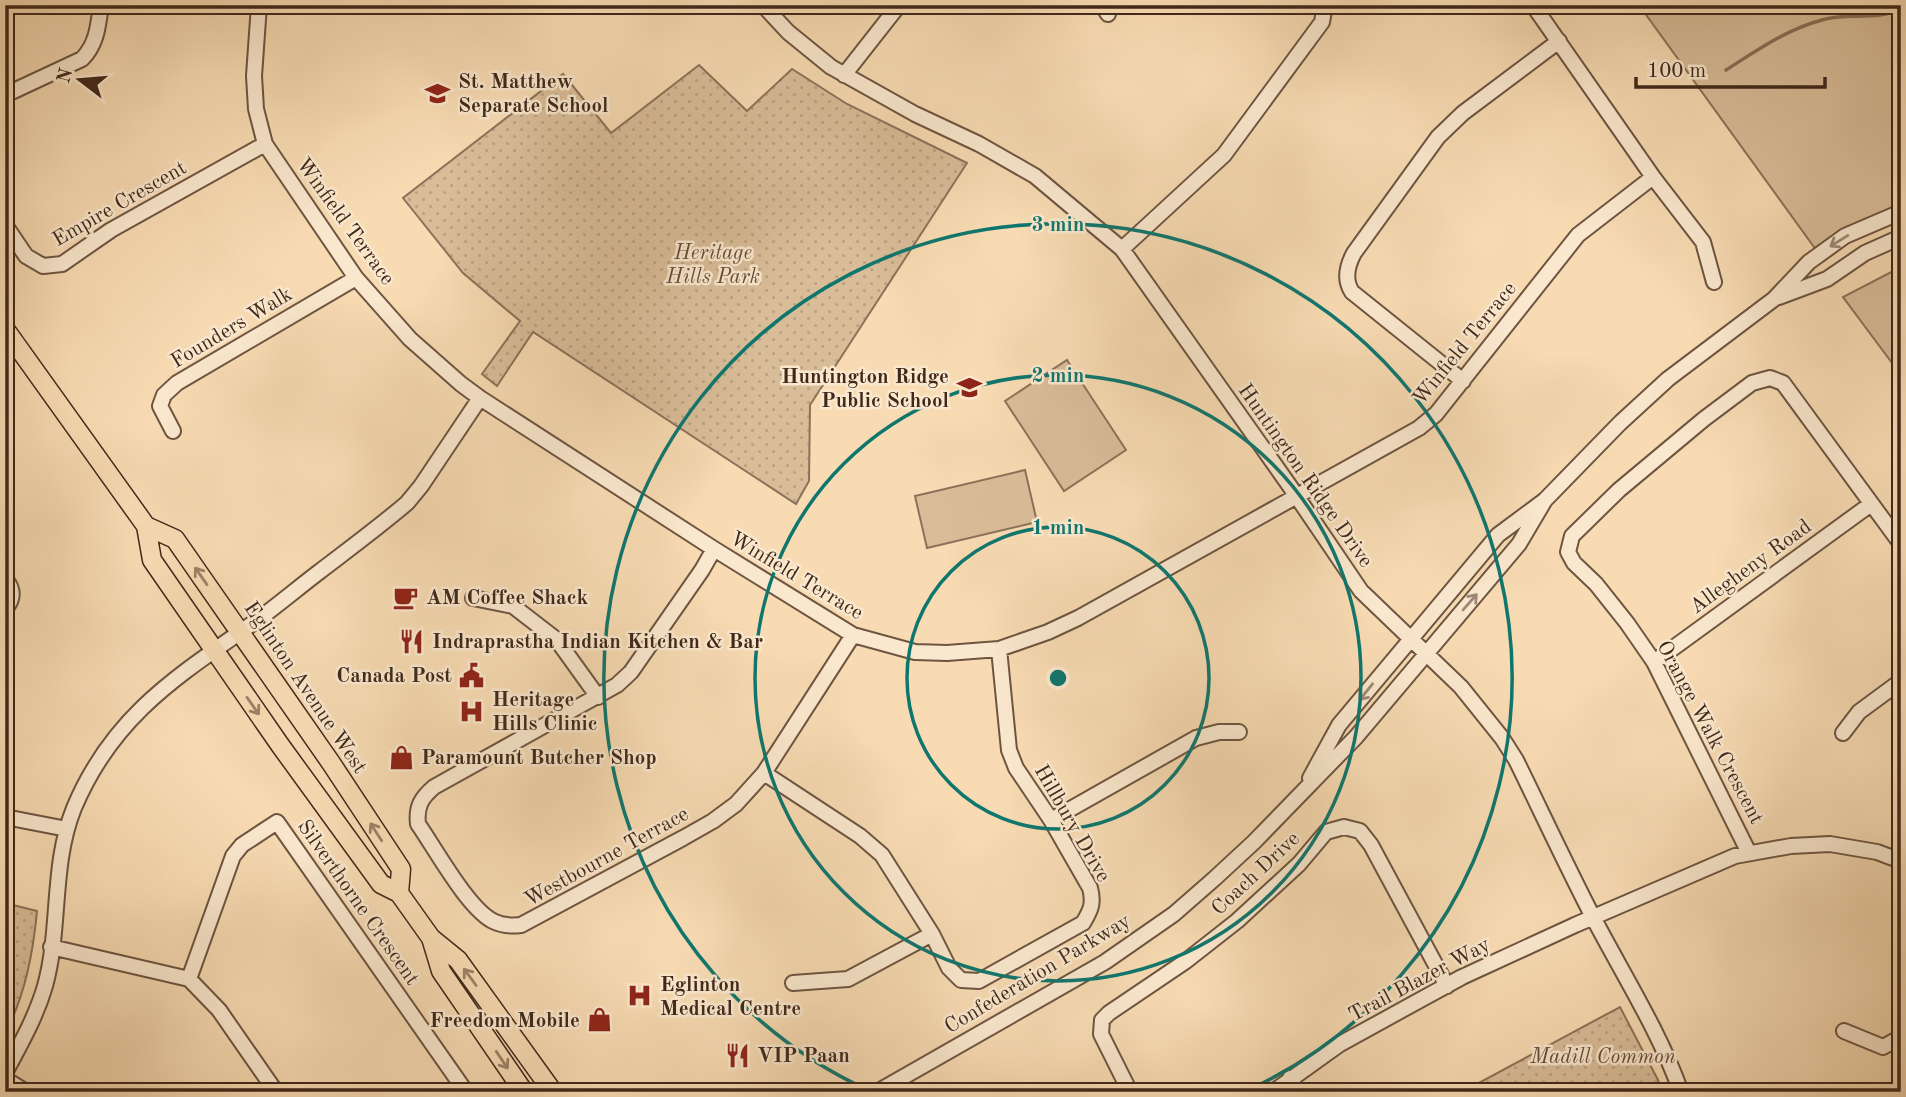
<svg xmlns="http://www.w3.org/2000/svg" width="1906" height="1097" viewBox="0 0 1906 1097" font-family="'Old Standard TT',serif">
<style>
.grass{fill:#d9bd99;stroke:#8c725a;stroke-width:2}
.park{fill:url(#park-dots);stroke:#8c725a;stroke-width:2}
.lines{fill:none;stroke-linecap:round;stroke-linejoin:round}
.stream{stroke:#896f57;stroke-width:3.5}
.minor-casing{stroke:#6e5541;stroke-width:18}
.major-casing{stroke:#40281b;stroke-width:21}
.minor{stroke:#fae8ce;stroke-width:14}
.major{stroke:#f8dbb3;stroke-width:18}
.oneway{stroke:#9d8874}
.oneway2{stroke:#9c8267}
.ring{fill:none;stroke:#0f766e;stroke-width:3.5}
.labels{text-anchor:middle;stroke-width:5;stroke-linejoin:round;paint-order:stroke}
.poi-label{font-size:21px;font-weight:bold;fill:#40281b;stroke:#fae8ce;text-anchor:start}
.street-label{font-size:21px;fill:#40281b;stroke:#fae8ce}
.park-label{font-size:21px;font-style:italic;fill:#664d3a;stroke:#fae8ce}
.centre{fill:#0f766e;stroke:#fae8ce;stroke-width:3.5}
.ring-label{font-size:21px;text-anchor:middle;font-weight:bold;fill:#0f766e;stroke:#fae8ce;stroke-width:5;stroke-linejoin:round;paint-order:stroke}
</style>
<defs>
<pattern id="park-dots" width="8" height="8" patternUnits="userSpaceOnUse" patternTransform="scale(1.75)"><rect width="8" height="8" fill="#d9bd99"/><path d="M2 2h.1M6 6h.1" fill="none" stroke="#bba283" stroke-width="1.8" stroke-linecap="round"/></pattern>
</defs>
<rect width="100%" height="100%" fill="#f8dbb3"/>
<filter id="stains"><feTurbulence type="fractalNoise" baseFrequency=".00286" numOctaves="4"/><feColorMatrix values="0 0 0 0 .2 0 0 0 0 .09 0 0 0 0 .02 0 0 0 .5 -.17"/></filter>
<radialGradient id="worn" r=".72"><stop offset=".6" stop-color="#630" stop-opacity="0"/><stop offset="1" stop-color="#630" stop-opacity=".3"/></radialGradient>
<path class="grass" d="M1639,5H1901V202L1824,248L1814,247Z
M1901,267V375L1843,297Z
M1067,360L1126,450L1064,491L1005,401Z
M1025,470L1037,522L927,548L915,496Z"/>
<path class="park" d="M699,65L747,111L792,69L847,104L967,163L810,405L809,481L796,504L533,332L497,386L482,374L520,321L463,273L403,198L563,74L611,133Z
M5,903L37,911C33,954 25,995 5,1034Z
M1620,1007L1658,1080L1662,1092H1462Z"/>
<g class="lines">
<path class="stream" d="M1726,70C1756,51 1787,29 1822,20C1847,12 1878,22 1901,8"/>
<defs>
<path id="minor" d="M259,5L254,76L256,109L265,144L356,278L410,339L461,384L480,398L714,549L853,635L915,652L947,653L999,649L1048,632L1078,618L1419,428L1436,414L1578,235L1653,177
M763,5L788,32L831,67L915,114L979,144L1035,176L1122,249L1289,485L1361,591L1461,687L1502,738L1516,760C1542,813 1567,867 1594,919C1624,976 1659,1031 1681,1092
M1102,5L1108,14
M1533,5L1653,177L1703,242L1714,282
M844,75L899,5
M5,95L82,59C97,44 98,26 101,5
M5,225L26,256L43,266L62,264L111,230L265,144
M1122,249L1224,155L1322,22L1325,5
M1779,297L1827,279L1865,253L1901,237
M1463,381L1352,292C1344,280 1347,266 1354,253L1438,137L1463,113L1559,41
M173,431L160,406L164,395L177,383L356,278
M714,549L702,570L631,672L617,685L434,787C421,798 416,807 418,824C435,848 469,911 495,922C504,926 512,926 521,925L683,838L713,821L736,804L764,773L853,635
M5,579C14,589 14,599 5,609
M473,598L513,606L557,640L598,697
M1654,662L1871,504
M1843,733L1859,712L1901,681
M764,773L860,836L882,855L932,934L949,968L961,980L979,981L1083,923C1091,910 1094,903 1090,888L1051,820L1016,768L1009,750L999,649
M1310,778L1339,725L1498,535L1545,500L1620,423L1668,379L1774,299L1809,262L1845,236L1901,212
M5,817L67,829
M1051,820L1196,738L1219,732H1239
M1749,853L1654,662L1627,623L1596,584L1574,563L1568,552L1572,536L1619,490L1704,419L1752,383L1770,378L1783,383L1901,544
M51,947L189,979L219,1010L276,1092
M189,979L233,856L242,845L277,822L466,1092
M793,983L848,979L932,934
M1844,1031L1883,1047L1901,1037
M5,1073C20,1045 36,1017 45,986C61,928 51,865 74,808C113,715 178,676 256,621C278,605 298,588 319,572C349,549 379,527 407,503L421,486L480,398
M1290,1078L1298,1092
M5,1079L26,1092
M877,1092L1105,962L1174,914L1214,879L1254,842L1356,737L1519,544L1545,500
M1130,1092L1101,1034L1102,1020L1109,1013L1186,961L1237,921L1299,864L1326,832L1344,827L1360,831L1371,845L1447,986
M1273,1092L1340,1044L1462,977L1575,925L1735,856L1791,846L1830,844L1877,852L1901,861"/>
<path id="major" d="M5,329L146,526L152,560L280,745L381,884L399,893L431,938L458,960L553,1092
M146,526L175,539L331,763L401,869L399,893
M431,938L441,971L524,1092"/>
</defs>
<use href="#minor" class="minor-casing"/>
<use href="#major" class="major-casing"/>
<use href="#minor" class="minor"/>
<use href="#major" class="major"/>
</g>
<defs><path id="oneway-shaft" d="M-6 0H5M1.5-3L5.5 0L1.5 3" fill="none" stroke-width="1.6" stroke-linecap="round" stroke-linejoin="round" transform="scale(1.75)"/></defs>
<g class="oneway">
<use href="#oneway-shaft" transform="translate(1839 241) rotate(148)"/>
<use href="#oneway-shaft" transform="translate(1470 602) rotate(-49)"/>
<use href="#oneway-shaft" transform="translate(1366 692) rotate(129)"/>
</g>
<g class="oneway2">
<use href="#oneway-shaft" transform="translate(201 576) rotate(-125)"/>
<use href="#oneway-shaft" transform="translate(253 706) rotate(55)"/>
<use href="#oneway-shaft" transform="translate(376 832) rotate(-123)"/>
<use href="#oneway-shaft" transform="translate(470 977) rotate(-126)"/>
<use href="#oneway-shaft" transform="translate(502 1060) rotate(56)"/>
</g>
<g class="ring">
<circle cx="1058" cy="678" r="151"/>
<circle cx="1058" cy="678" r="303"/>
<path d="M870 1091A454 454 0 1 1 1246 1091"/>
</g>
<defs>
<symbol id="school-bare" viewBox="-9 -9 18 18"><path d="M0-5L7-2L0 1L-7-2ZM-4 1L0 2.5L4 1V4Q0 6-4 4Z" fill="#8f2418" stroke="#fae8ce" stroke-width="2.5" paint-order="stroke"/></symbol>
<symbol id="cafe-bare" viewBox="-9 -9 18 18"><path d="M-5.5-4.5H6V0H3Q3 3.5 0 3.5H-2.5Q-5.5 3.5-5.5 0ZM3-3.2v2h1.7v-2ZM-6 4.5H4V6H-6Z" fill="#8f2418" stroke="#fae8ce" stroke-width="2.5" paint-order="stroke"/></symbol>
<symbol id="restaurant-bare" viewBox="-9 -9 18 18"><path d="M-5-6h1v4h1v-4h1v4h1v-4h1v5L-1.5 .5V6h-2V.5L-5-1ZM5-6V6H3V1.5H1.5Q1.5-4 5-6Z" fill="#8f2418" stroke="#fae8ce" stroke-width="2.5" paint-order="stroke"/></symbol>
<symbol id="civic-bare" viewBox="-9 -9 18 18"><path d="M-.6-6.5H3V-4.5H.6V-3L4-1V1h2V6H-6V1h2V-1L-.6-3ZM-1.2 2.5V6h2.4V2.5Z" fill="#8f2418" stroke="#fae8ce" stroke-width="2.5" paint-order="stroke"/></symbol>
<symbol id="hospital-bare" viewBox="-9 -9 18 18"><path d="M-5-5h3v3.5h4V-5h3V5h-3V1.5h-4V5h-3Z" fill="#8f2418" stroke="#fae8ce" stroke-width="2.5" paint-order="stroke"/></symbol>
<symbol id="shop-bare" viewBox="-9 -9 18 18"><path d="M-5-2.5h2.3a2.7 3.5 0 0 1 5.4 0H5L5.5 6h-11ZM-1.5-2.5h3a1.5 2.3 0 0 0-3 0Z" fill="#8f2418" stroke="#fae8ce" stroke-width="2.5" paint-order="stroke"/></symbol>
</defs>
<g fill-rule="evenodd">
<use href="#school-bare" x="420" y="76" width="35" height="35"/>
<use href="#school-bare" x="952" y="370" width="35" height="35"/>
<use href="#cafe-bare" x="388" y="580" width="35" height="35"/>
<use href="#restaurant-bare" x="394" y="624" width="35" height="35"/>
<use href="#civic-bare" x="454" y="658" width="35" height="35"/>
<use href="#hospital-bare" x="454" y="694" width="35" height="35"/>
<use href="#shop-bare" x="384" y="740" width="35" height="35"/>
<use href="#hospital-bare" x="622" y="978" width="35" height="35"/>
<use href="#shop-bare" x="582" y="1002" width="35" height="35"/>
<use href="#restaurant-bare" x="720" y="1038" width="35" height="35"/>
</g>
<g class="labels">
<g class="poi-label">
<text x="458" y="88">St. Matthew<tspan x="458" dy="24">Separate School</tspan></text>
<text x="949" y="383" text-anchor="end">Huntington Ridge<tspan x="949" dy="24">Public School</tspan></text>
<text x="426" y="604">AM Coffee Shack</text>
<text x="432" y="648">Indraprastha Indian Kitchen &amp; Bar</text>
<text x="452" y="682" text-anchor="end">Canada Post</text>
<text x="492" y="706">Heritage<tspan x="492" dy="24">Hills Clinic</tspan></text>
<text x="421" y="764">Paramount Butcher Shop</text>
<text x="660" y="991">Eglinton<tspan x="660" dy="24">Medical Centre</tspan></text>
<text x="580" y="1027" text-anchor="end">Freedom Mobile</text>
<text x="757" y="1062">VIP Paan</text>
</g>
<g class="street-label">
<text transform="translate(119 203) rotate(-30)" y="7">Empire Crescent</text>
<text transform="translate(346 221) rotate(54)" y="7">Winfield Terrace</text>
<text transform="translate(231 327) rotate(-31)" y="7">Founders Walk</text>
<text transform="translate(1464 343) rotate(-51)" y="7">Winfield Terrace</text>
<text transform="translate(1306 475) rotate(55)" y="7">Huntington Ridge Drive</text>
<text transform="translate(1750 566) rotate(-36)" y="7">Allegheny Road</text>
<text transform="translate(797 575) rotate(31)" y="7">Winfield Terrace</text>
<text transform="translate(306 687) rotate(56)" y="7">Eglinton Avenue West</text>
<text transform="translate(1711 732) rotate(62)" y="7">Orange Walk Crescent</text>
<text transform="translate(1073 823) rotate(60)" y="7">Hillbury Drive</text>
<text transform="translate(606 856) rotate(-29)" y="7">Westbourne Terrace</text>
<text transform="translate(1255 873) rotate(-43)" y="7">Coach Drive</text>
<text transform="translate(359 902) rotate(55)" y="7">Silverthorne Crescent</text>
<text transform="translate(1037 973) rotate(-31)" y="7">Confederation Parkway</text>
<text transform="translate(1419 979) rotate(-28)" y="7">Trail Blazer Way</text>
</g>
<g class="park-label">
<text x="713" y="259">Heritage<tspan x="713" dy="24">Hills Park</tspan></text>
<text x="1603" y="1063">Madill Common</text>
</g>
</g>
<circle cx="1058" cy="678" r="10" class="centre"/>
<g class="ring-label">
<text x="1058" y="231">3 min</text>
<text x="1058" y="382">2 min</text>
<text x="1058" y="534">1 min</text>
</g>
<rect width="1906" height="1097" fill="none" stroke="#f8dbb3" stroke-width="28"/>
<rect x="7" y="7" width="1892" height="1083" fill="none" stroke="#40281b" stroke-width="3.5"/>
<rect x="14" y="14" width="1878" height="1069" fill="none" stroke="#40281b" stroke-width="2"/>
<g transform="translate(80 80) rotate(286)" stroke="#fae8ce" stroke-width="5" paint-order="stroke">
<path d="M0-5L12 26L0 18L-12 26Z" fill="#40281b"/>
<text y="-10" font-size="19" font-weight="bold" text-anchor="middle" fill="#40281b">N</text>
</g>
<path d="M1636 77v10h189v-10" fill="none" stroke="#40281b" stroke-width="3.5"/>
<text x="1647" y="77" font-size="21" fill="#40281b" stroke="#fae8ce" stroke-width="5" paint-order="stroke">100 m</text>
<rect width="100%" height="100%" filter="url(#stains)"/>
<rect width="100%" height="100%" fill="url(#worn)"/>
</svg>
